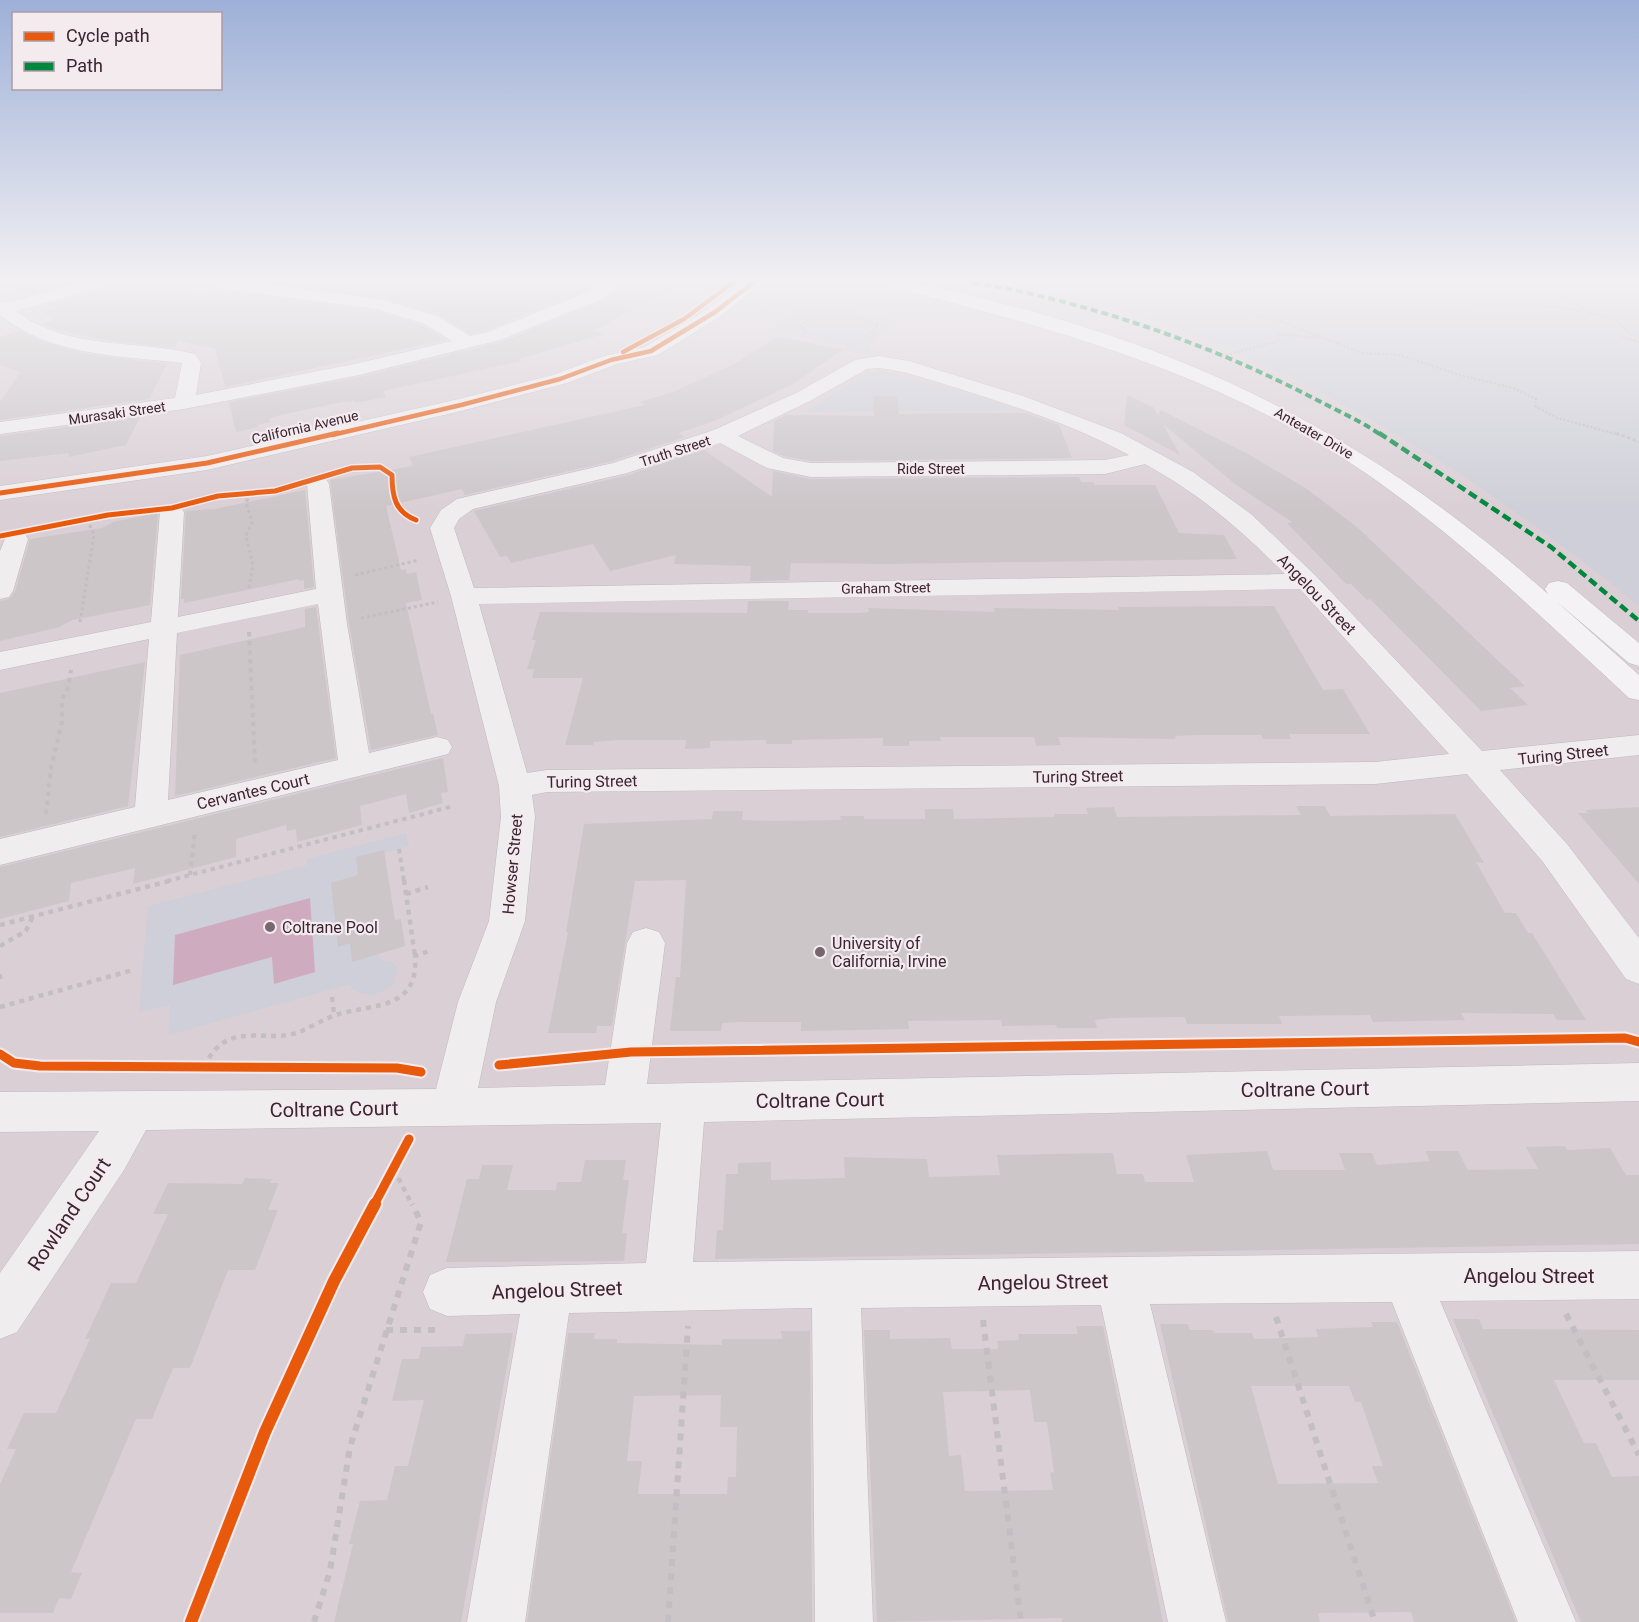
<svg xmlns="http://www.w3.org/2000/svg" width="1639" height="1622" viewBox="0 0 1639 1622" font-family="Roboto,sans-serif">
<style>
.built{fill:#dacfd5}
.green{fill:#cecfd8}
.water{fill:#cfabc0}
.building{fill:#ccc6c9;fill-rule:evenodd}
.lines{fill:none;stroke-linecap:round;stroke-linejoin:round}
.minor-casing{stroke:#bfbabd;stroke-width:1}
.major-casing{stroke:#c1babe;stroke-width:1}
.path-far4{stroke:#c3bec1;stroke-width:2;stroke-dasharray:2 2;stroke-linecap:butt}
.path-far3{stroke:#c3bec1;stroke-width:3;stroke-dasharray:3 3;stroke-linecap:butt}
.path-far2{stroke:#c3bec1;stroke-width:4;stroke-dasharray:4.5 4.5;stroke-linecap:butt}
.path-far1{stroke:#c3bec1;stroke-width:4.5;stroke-dasharray:5 5;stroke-linecap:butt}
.path{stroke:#c3bec1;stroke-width:6;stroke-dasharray:7 7;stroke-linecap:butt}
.minor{fill:#f0edef;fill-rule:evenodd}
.major{fill:#f4f2f4;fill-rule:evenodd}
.quiet-far1{stroke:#00873e;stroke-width:4;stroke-dasharray:7 4;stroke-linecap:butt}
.quiet{stroke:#00873e;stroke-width:4.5;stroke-dasharray:9 4.5;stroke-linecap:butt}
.cycleway-far3-casing{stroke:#f4ebef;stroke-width:7}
.cycleway-far2-casing{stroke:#f4ebef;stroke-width:8}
.cycleway-far1-casing{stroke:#f4ebef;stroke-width:13}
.cycleway-casing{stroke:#f4ebef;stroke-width:16}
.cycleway-far3{stroke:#e8590c;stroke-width:4.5}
.cycleway-far2{stroke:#e8590c;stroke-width:5}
.cycleway-far1{stroke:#e8590c;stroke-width:9}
.cycleway{stroke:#e8590c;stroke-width:12}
.poi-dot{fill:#76666e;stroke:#f4ebef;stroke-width:2}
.labels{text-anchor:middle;stroke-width:4.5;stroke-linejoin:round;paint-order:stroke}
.far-street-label{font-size:14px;fill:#3c2530;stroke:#f4ebef}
.street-label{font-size:16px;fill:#3c2530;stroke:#f4ebef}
.poi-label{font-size:16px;fill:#3c2530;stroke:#f4ebef;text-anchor:start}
.near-street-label{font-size:20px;fill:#3c2530;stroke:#f4ebef}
</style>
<rect width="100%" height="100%" fill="#e3dee1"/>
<path class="built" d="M0,282H1639V1622H0Z"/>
<path class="green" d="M1010,282H1420L1455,297L1639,306V606C1457,457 1244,327 1010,282Z
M808,306H823L898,322L868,343L872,353L856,355L849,346L773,330L800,308Z
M881,371L971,394L1017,410L805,412L867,374Z
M406,833L409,846L384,853L379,959L392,962L398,968L394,984C380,994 368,999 352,989L351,984L168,1035L170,1005L139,1012L148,906L307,865V859Z"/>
<path class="water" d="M310,898L315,972L274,984L272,957L173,985L175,935Z"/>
<path class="building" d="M0,282H75L26,295Z
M114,282H165L204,297L205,286L211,289L377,311L424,326L446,340L225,387L215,349L178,341L175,348L103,340L58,330L42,324L54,320L43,312L53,309L46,305L111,287Z
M270,282H599L589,289L487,330L470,334L438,314L380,297Z
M621,282L677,285L594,331L604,334L519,359L522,361L383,391L386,397L355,403L354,401L342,402L280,415L269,419L270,422L258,425L259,427L236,432L229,402L360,377L501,342L603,301L615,293Z
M19,331L40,341L86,354L167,364L149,399L0,420V401L21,372L0,365V337Z
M778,337L843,349L795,383L717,420L679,433L685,437L612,461L465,495L462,489L386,506L401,570L406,569L407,574L416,572L422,600L406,603L431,714L433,713L438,735L371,750L349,624L330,480L413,466L409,457L645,405L640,402L673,392L732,365Z
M1127,395L1153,407L1158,415L1161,410L1248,454L1307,489L1358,528L1525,686L1510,688L1528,705L1481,711L1370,599L1367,600L1351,584H1346L1287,523L1292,522L1235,484L1163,424L1180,455L1124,425Z
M873,396H897L899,414L1026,413L1059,425L1072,458L811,461L784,456L773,451L774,421L786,415L874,416Z
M140,417L126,445L68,457L69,453L0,461V436Z
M704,450L772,497L773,471L811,479L1079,477L1081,482H1093L1095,485H1155L1179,533L1224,535L1237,559L886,564L791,563L789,580L750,581L751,566L674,564L676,555L610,571L593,544L511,563L507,556L500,557L474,511L628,475Z
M305,490L314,587L304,589V580L299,581V579L184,603V599H181L186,511L215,509Z
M158,513L150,605L72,620L60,627L0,641V601L9,599L15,592L30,539L102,528L113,522Z
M748,601H789L788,610H808V613H859L869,612L868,608L995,612L994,608L1119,610L1118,607L1274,606L1323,690L1343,689L1370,734H1289L1291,739H1263L1261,735H1197L1176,736L1175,739L1058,737L1061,745L1036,746L1034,737H940L941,741H909V746H883V738L792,740V744H766V740L710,741V748L685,749L686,740H618L594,742L593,745H565L583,678H532L534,669H527L536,640H532L540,612L747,613Z
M316,607L336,758L175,796L180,655L305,627V609Z
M145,662L128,806L0,837V693Z
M443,758L448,792L441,793L443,803L409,813L406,794L360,806L362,825L297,842L296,829L287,831L286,825L236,839V857L133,884L135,868L71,883L69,901L0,919V867Z
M1296,806H1325L1330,816L1455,814L1484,863L1476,862L1505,913H1516L1528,933H1532L1586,1020H1557L1553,1014L1461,1013L1465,1020L1373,1022L1370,1015L1279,1016L1282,1024H1187L1185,1017L1112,1018L1095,1020L1097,1028H1057L1056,1025L1002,1026L1001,1020L908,1021L909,1029L801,1031V1022H739L722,1023L721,1031H670L676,977H680L686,880L635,881L612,1026H597L596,1033H548L568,932H566L584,824L712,819L713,811H743L742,820L768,821L841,820L840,816H864V819H925V809H953L954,819L1055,817L1054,814H1088L1086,808L1114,807L1117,817L1301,815Z
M1639,807V884L1578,813H1588L1586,810Z
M384,850L395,920L401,919L405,946L352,962L350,943L338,947L331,883L358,875L356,857Z
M1565,1146L1567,1150L1610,1148L1626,1175H1639V1244L715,1259L717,1230H723L726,1174H738V1163L771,1162V1180L845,1178L844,1157L927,1159L929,1177L1000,1175L997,1155L1113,1153L1117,1174H1143L1145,1182H1194L1186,1155L1267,1151L1273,1170H1345L1339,1153H1372L1377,1165L1430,1161L1425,1151H1458L1468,1170L1538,1169L1526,1147Z
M585,1160H626L623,1180H629L622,1233H627L624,1261L446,1262L467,1179H479L482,1165H513L507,1190H556L557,1182H581Z
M245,1178L272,1179L270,1183H279L268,1210H278L255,1270H228L190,1368H173L152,1419H136L71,1572L82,1573L71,1599L59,1598L53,1613H0V1484L16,1449H7L24,1413H56L90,1339H85L111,1283H136L168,1214H153L168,1183L242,1184Z
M1453,1319H1479L1483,1329L1639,1330V1380H1554L1584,1443H1596L1612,1477L1639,1476V1622H1581Z
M1371,1322H1397L1516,1622H1414L1411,1612L1318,1613L1320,1622H1228L1160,1324H1188L1190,1330H1213L1214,1333H1252L1254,1339L1318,1337L1316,1329L1373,1327ZM1251,1386H1349L1355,1402H1361L1383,1466H1372L1378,1483L1278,1484Z
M1076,1326H1103L1163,1622H1062V1618L877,1622L864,1330H890V1339L950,1338L952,1349H998L997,1341L1019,1340L1018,1334H1078ZM1030,1390L1034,1422H1047L1054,1472L1050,1473L1053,1490L965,1491L961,1455L949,1456L943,1392Z
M781,1331H810L812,1622H527L568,1333H595L594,1339H617V1343L722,1345V1339H782ZM721,1395L720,1427H737L736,1477H728L727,1494H638L642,1461H627L634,1396Z
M513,1333L461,1622H334L353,1544H349L360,1501L387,1500L395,1466H408L424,1400L392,1401L402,1359H419L421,1347L463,1346L465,1334Z"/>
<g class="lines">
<defs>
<path id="minor" d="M84,282H112L110,285L16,311C68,351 135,339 195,354L201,363L196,395L359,363L452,341L425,324L377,309L211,287L203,282H251L379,299L437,316L470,336L488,332L590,291L603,282H619L613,292L602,299L500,340L359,375L184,409L0,434V422L175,398L182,363C121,356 50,356 0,315V302L6,303Z
M743,282H762L721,316L658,355L617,364L567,383L461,411L207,470L0,500V486L207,456L459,399L553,375L604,356L645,347L709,308Z
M879,356L909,361L1023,396L1121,433L1193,472L1251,514L1316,576L1482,751L1639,735V755L1500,770L1567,844L1639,938V984L1626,979L1543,862L1467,774L1375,784L547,792L532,795L535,817L525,921L496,1002L478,1088L605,1085L627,943L633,932L646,928L659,932L665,943L647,1084L1639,1063V1101L704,1122L693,1262L1639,1251V1299L1440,1301L1576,1622H1518L1392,1302L1150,1304L1226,1622H1168L1101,1305L861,1308L873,1622H815L812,1308L569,1313L525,1622H467L520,1314L447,1316L430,1309L423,1292L430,1275L447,1268L646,1263L661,1123L146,1130L124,1170L17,1332L0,1339V1273L99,1131L0,1132V1092L436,1089L458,1002L489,921L501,817L499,786L451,596L430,528L441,510L457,499L613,463L714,430L796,393L855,360ZM879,368C907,371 933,381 960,389C1017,407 1076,426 1129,455L1105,460L811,463L783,458L738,436L810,401L867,369ZM720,443L767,468L811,477L1105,474L1145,464C1201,495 1240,529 1285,574L474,588L454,528L459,519L473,509L627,473ZM1300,589L1449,754L1375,762L547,770L527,773L479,604Z
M318,477L326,479L329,484L347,624L369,753L437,737L448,740L452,747L448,754L0,865V839L135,807L149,639L0,670V652L151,622L160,512L164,507H180L184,512L178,617L316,589L307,484L310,479ZM318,604L338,760L168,800L177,633Z
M16,532L25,534L28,539L13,591L9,597L0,599V551L7,534Z"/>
<path id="major" d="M881,282C930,282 976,297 1023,309C1228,364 1390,454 1548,594L1545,589L1549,583L1558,581L1567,583L1639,643V666L1629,663L1556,601L1639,675V700L1629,698C1544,619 1462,540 1367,474C1219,373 1054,328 883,285Z"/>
</defs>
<use href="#minor" class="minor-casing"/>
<use href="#major" class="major-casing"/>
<path class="path-far4" d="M1555,293L1591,313L1617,320L1627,331L1639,338
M1461,303L1540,305L1581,311
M1234,308L1283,322L1362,353L1400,355L1460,375L1513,388L1536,399L1535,406L1557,418L1620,435
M800,317L808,320L801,326L807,333
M856,318L878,324L871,333L874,335
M1623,337L1639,342
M1222,356L1275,342L1279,340L1278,334L1317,338"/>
<path class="path-far3" d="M1616,433L1639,442
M355,575L419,560
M249,588L253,565L246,536L252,522L246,503L250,492
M361,618L438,602
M80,622L94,535L87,519"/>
<path class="path-far2" d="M249,632L255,765
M46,814L51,768L62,722V699L68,688L71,670
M399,849L404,881
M190,875L195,831
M167,881L450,807"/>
<path class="path-far1" d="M404,880L415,956
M406,894L428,887
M0,925L173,880
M0,946L26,931L33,916
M0,974V984
M332,997L334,1016
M0,1007L133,970
M203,1066C210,1056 217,1045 228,1040C246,1032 269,1038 288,1035C306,1032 321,1019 339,1014C375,1004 419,1009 415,956L429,951
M394,1169L412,1205"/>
<path class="path" d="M1566,1314L1639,1455
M1276,1317L1375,1622
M983,1320L1021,1622
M386,1330H436
M314,1622L330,1571L350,1447L421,1222L412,1204
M668,1622L688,1326"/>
<use href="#minor" class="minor"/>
<use href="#major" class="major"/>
<path class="quiet-far1" d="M973,282C1092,303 1210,344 1317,400C1338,411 1361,421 1381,435"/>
<path class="quiet" d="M1379,433L1551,547L1639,621"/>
<defs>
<path id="cycleway-far3" d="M623,352L684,319L734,282
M332,435L461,405L560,379L611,360L651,351L715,312L754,282"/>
<path id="cycleway-far2" d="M0,493L207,463L338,433
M0,536L108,515L172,508L218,496L275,491L352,468L380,467L392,475C392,496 395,512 416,520"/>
<path id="cycleway-far1" d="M0,1054L14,1063L40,1066L397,1068L421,1072
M499,1065L631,1052L1625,1038L1639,1042
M374,1205L409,1139"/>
<path id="cycleway" d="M191,1622L265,1432L334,1281L375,1204"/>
</defs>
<use href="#cycleway-far3" class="cycleway-far3-casing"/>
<use href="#cycleway-far2" class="cycleway-far2-casing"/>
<use href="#cycleway-far1" class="cycleway-far1-casing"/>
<use href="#cycleway" class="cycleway-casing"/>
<use href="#cycleway-far3" class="cycleway-far3"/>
<use href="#cycleway-far2" class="cycleway-far2"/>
<use href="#cycleway-far1" class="cycleway-far1"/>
<use href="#cycleway" class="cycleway"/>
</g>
<linearGradient id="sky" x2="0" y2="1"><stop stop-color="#9eb0d8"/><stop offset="0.55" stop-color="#f2f0f2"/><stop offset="1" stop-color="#f2f0f2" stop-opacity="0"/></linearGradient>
<rect width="1639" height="509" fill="url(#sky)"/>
<g class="poi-dot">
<circle cx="270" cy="927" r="6"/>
<circle cx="820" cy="952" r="6"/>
</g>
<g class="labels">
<g class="far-street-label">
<text transform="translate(117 413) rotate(-8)" y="5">Murasaki Street</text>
<text transform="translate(305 427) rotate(-13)" y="5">California Avenue</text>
<text transform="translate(1314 433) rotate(30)" y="5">Anteater Drive</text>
<text transform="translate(675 451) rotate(-18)" y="5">Truth Street</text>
<text x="931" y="474">Ride Street</text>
<text transform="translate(886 588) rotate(-1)" y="5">Graham Street</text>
</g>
<g class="street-label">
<text transform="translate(1317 594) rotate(46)" y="6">Angelou Street</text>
<text transform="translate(1563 754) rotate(-6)" y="6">Turing Street</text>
<text transform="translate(1078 776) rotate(-1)" y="6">Turing Street</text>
<text transform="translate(592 781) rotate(-1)" y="6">Turing Street</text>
<text transform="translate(253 791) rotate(-13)" y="6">Cervantes Court</text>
<text transform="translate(512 864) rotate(-85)" y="6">Howser Street</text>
</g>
<g class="poi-label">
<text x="282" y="933">Coltrane Pool</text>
<text x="832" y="949">University of<tspan x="832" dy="18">California, Irvine</tspan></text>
</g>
<g class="near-street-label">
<text transform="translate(1305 1089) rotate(-1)" y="7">Coltrane Court</text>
<text transform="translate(820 1100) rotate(-1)" y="7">Coltrane Court</text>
<text transform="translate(334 1109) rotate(-1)" y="7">Coltrane Court</text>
<text transform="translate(69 1214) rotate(-56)" y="7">Rowland Court</text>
<text x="1529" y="1283">Angelou Street</text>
<text transform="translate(1043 1282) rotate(-1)" y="7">Angelou Street</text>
<text transform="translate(557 1290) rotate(-2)" y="7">Angelou Street</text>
</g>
</g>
<rect x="12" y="12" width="210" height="78" fill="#f4ebef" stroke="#aa9ca3" stroke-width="1.5"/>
<rect x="24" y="32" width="30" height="9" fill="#e8590c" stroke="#aa9ca3" stroke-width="1.5"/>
<text x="66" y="42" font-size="18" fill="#3c2530">Cycle path</text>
<rect x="24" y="62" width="30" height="9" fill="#00873e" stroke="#aa9ca3" stroke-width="1.5"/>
<text x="66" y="72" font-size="18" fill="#3c2530">Path</text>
</svg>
